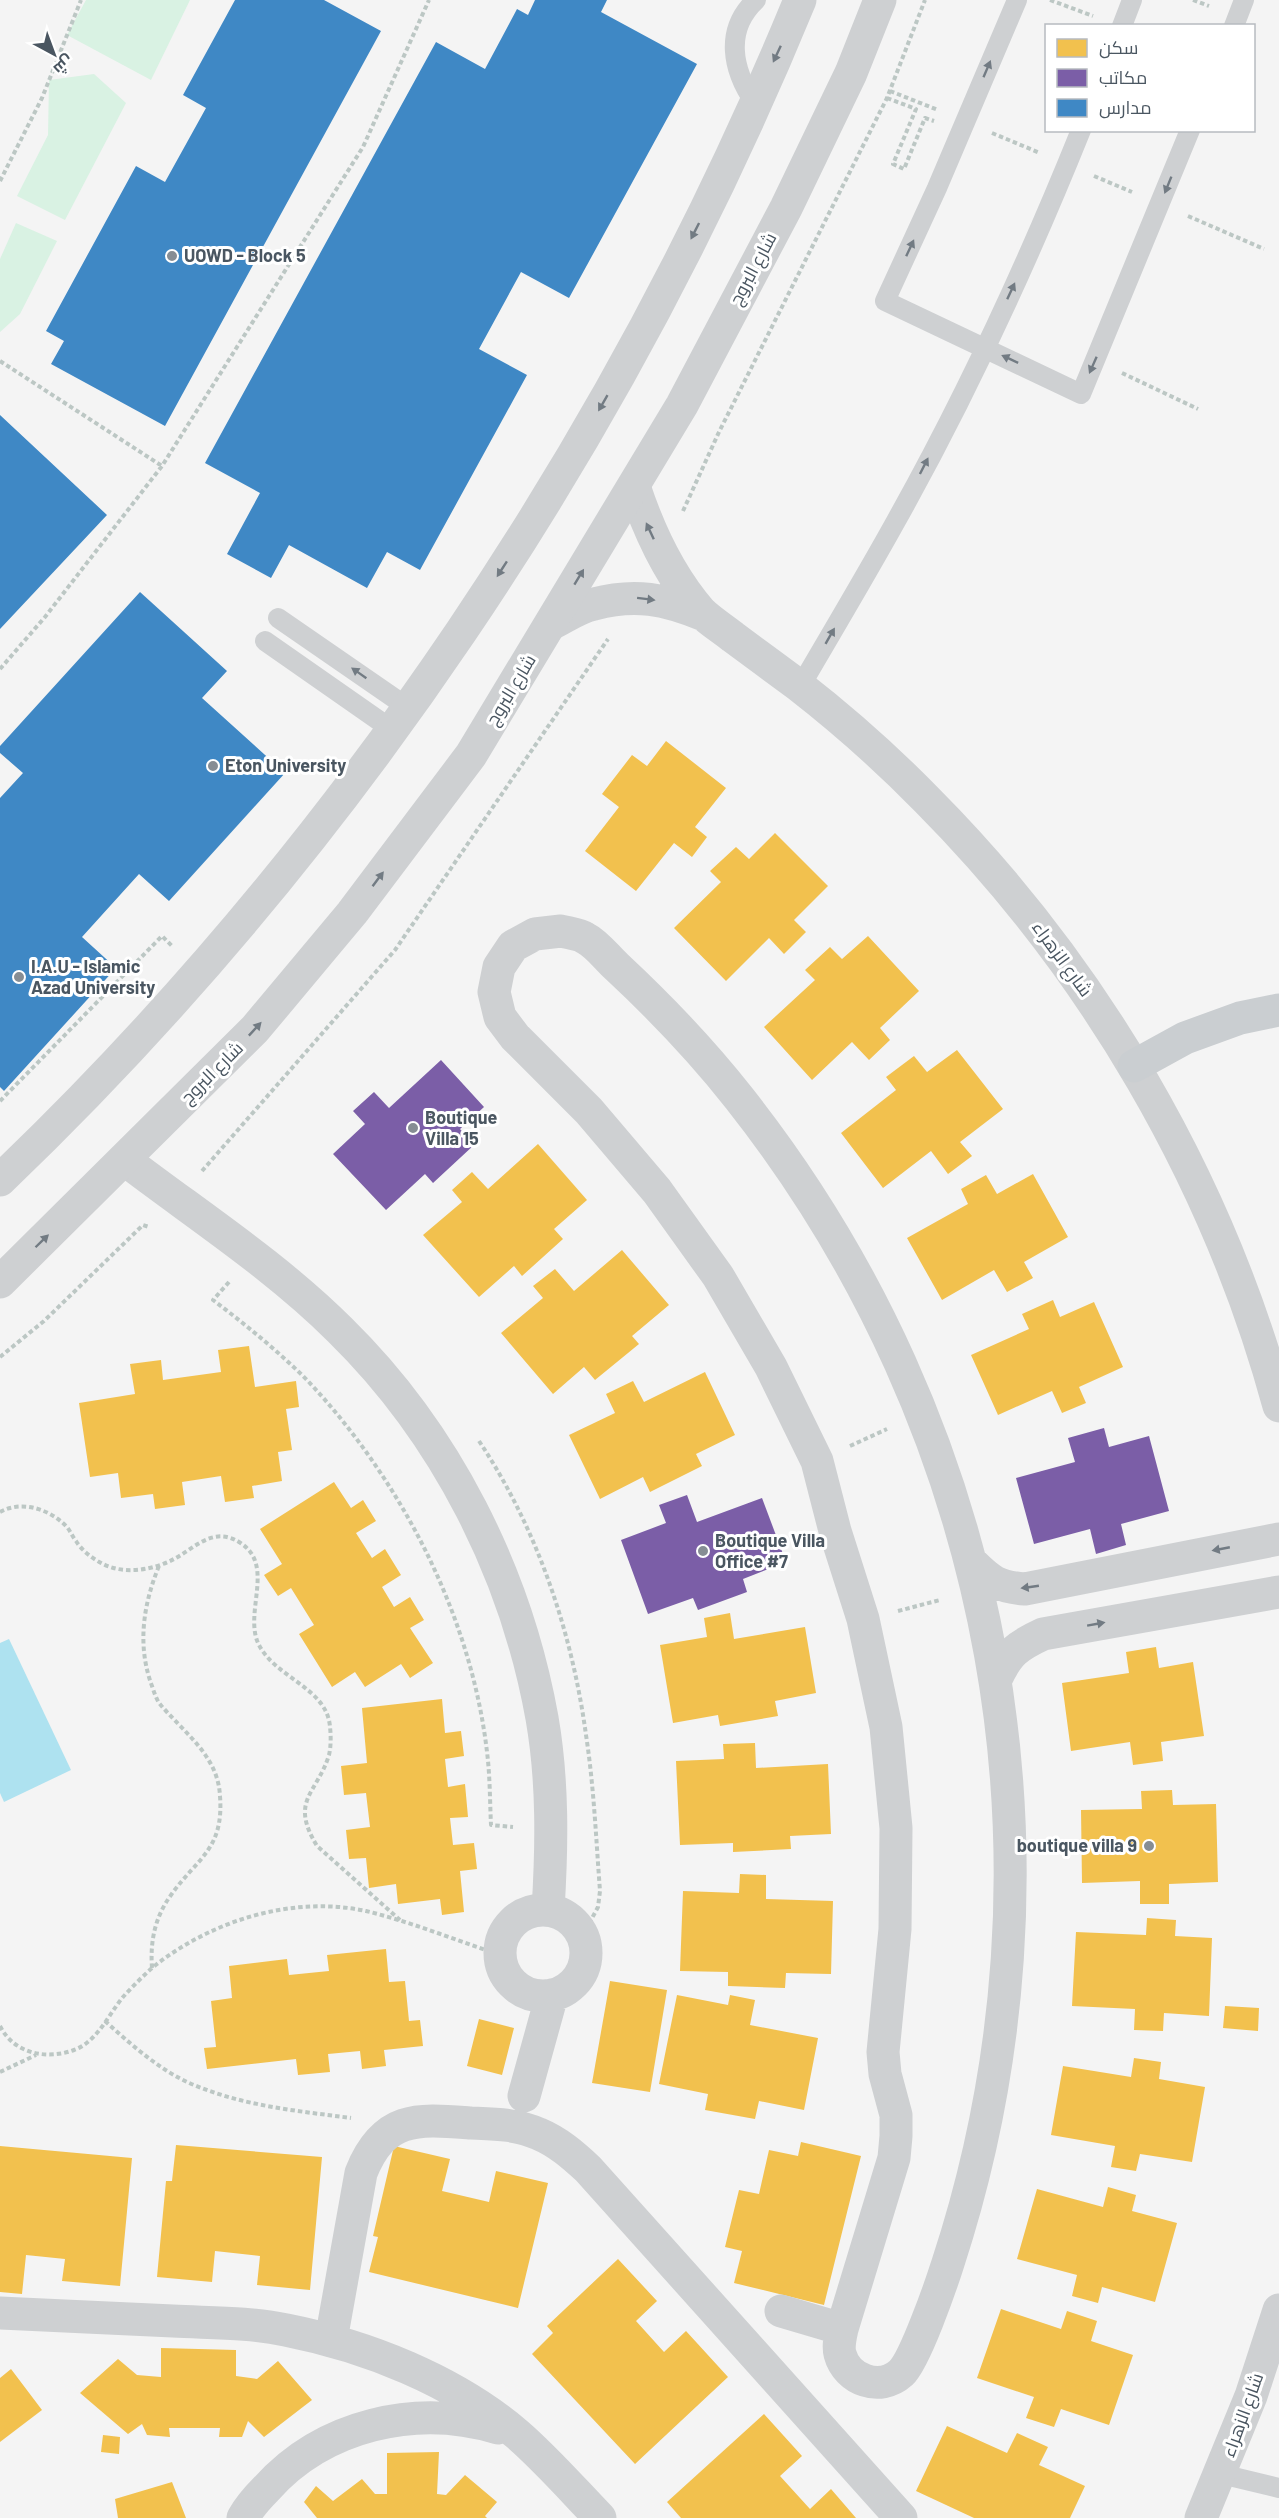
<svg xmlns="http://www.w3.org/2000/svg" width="1279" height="2518" viewBox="0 0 1279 2518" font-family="Barlow,Cairo,sans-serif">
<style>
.green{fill:#d9f2e3}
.water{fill:#aee2f0}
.homes{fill:#f2c14e}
.offices{fill:#7b5ea7}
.schools{fill:#3f88c5}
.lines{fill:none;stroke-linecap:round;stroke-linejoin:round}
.path{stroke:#bcc7c4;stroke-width:4;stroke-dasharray:4.5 3;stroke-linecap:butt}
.service{stroke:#ced0d2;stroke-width:20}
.minor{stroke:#ced0d2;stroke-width:33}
.tertiary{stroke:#ced0d2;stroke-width:33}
.primary{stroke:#caced1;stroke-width:33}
.oneway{fill:#727b83}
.poi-dot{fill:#868d94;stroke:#fff;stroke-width:2}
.labels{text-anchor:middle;stroke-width:6;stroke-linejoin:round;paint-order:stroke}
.poi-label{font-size:18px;font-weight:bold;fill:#4a5661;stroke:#fff;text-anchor:start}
.street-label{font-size:18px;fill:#4a5661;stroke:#fff}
</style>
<rect width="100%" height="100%" fill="#f4f4f4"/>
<path class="green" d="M86,0H190L151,80L67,35Z
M94,74L126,103L65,220L17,196L48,135L49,80Z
M16,223L57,241L20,314L0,332V259Z"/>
<path class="water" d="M9,1639L71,1770L4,1802L0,1793V1643Z"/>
<path class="homes" d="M666,741L726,788L695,827L707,837L692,857L674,843L636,891L585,851L619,807L602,794L632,755L647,766Z
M775,833L828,886L794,920L806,932L784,954L769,938L726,981L674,928L721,882L710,871L736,847L749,859Z
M868,936L919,991L880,1028L890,1040L869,1060L852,1042L812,1080L764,1027L815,980L805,970L830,947L842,959Z
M957,1050L1003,1109L960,1142L972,1156L948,1174L931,1151L883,1188L841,1133L896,1090L886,1077L914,1056L927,1072Z
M538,1144L587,1200L554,1229L563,1239L522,1276L514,1266L479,1297L423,1235L462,1202L452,1190L472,1172L488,1189Z
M1033,1174L1068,1237L1024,1262L1033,1278L1007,1292L994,1270L942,1300L907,1238L968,1204L961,1189L986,1175L997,1194Z
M622,1250L669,1305L632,1336L639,1344L595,1380L584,1367L553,1394L501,1333L543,1298L533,1286L555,1269L574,1291Z
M1053,1300L1060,1317L1094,1302L1123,1367L1079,1387L1086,1403L1062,1413L1052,1391L998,1415L971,1355L1029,1329L1022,1314Z
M249,1346L255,1387L296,1381L299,1407L286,1409L292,1450L278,1452L282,1481L252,1486L254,1498L225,1502L221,1476L182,1482L185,1505L155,1509L153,1494L121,1498L118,1473L90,1477L79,1403L135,1394L130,1364L161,1360L163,1380L221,1372L218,1350Z
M705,1372L735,1435L696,1454L702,1466L650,1492L643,1477L600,1499L569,1435L615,1413L606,1394L633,1381L644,1402Z
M334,1482L351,1508L363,1500L376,1521L356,1533L372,1558L385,1549L401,1575L382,1587L394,1607L410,1597L424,1620L410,1628L433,1663L410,1678L401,1664L365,1687L355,1672L332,1687L299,1634L314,1625L291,1588L278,1596L264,1575L282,1564L260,1529Z
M730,1613L734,1639L805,1627L816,1693L775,1701L778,1716L720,1726L718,1715L673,1723L660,1645L707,1637L704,1618Z
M1156,1647L1159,1668L1193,1662L1204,1736L1161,1742L1163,1761L1133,1765L1130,1742L1071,1751L1062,1683L1129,1673L1126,1652Z
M442,1699L445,1733L461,1731L464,1756L445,1759L448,1787L465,1784L468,1817L450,1818L453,1845L474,1843L477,1869L460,1871L464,1912L442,1915L440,1899L398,1904L396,1884L369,1888L366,1858L349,1859L346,1830L370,1827L366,1793L344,1795L341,1766L367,1763L362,1708Z
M755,1743L756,1768L828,1764L831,1834L790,1836L791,1849L733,1852V1843L680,1845L676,1761L724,1759L723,1744Z
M1172,1790L1173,1805L1216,1804L1218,1882L1169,1884V1904H1140V1881L1082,1883L1081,1810L1142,1809L1141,1791Z
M740,1874L766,1875V1899L833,1901L831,1974L786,1973L785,1988L728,1986V1972L680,1971L683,1891L739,1893Z
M1147,1918L1176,1920L1175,1936L1212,1938L1209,2016L1164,2013L1163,2031L1134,2030L1135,2009L1072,2006L1076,1932L1146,1935Z
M386,1949L389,1982L405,1981L409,2021L420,2020L423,2046L384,2050L386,2066L362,2069L360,2051L328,2054L330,2072L298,2075L296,2059L207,2069L204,2048L216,2047L211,2001L232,1998L229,1966L287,1959L289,1975L329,1971L327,1955Z
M610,1981L667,1990L650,2092L592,2083Z
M677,1995L728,2005L730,1995L755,2000L750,2025L818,2038L804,2110L759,2101L755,2119L705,2110L708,2094L659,2084Z
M1225,2006L1259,2008L1258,2031L1223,2028Z
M479,2019L514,2028L502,2075L467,2066Z
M1134,2058L1161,2062L1159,2079L1205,2087L1192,2162L1140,2154L1136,2171L1111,2167L1115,2146L1051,2135L1063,2066L1131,2077Z
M801,2142L861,2156L824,2305L734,2283L742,2251L725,2247L739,2190L759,2194L769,2150L798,2156Z
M176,2145L322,2157L310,2290L257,2285L260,2256L215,2251L212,2282L157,2277L166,2181H172Z
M0,2146L132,2158L120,2286L62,2281L65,2259L26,2255L22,2294L0,2292Z
M394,2146L450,2159L442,2191L489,2202L496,2171L548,2183L518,2308L369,2272L378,2237L373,2236Z
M1108,2187L1136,2195L1132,2211L1177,2223L1155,2302L1102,2287L1098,2303L1072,2296L1077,2275L1017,2259L1037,2189L1103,2207Z
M618,2259L657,2301L636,2321L664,2352L686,2331L728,2377L635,2464L532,2354L553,2333L547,2326Z
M1001,2309L1061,2329L1067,2311L1097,2321L1091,2341L1133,2355L1109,2425L1061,2409L1054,2427L1026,2418L1034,2397L977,2378Z
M161,2348L236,2350V2376L257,2379L278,2361L312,2400L264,2437L248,2421L242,2437H219L220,2428H169L170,2437L147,2435L142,2424L128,2434L80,2393L118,2359L137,2375L161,2377Z
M11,2369L42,2410L0,2442V2378Z
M764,2414L802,2456L780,2476L810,2509L831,2489L856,2518H681L667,2502Z
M947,2426L1007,2453L1017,2433L1048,2447L1039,2465L1085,2486L1070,2518H974L916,2491Z
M103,2435L120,2437L119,2454L101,2452Z
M439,2452L437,2494L446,2495L465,2475L497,2502L485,2516L487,2518H317L304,2502L316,2486L333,2501L362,2479L375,2494H387V2453Z
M172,2482L186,2518H118L115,2499Z"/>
<path class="offices" d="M441,1060L484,1107L460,1129L474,1145L433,1183L425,1174L386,1210L333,1154L365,1124L353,1111L374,1092L389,1108Z
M1104,1428L1109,1447L1149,1436L1169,1511L1121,1524L1126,1545L1096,1554L1090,1529L1034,1544L1016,1478L1075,1462L1068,1438Z
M687,1495L697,1522L762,1498L786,1562L743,1579L747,1592L698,1610L693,1598L648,1614L621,1540L666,1523L659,1505Z"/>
<path class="schools" d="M235,0H324L381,31L165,426L51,364L64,341L46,331L136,166L165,182L206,108L183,95Z
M535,0H607L601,12L697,64L569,298L521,272L479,349L527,375L420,570L387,552L367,588L289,545L271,578L227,554L260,493L205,463L436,42L485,69L517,9L528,15Z
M0,415L107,515L0,629Z
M140,592L227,671L202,698L285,773L169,901L139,874L82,937L116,968L4,1091L0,1087V798L23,773L0,753V746Z"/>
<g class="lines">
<path class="path" d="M1050,0L1093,16
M1193,0L1209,6
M890,91L938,110
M887,98L916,109L893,164L904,169L925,118L934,121
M992,133L1040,153
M1094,176L1132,192
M0,181L42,98L81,0
M1188,216L1264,249
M0,361L162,466
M1122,373L1198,409
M683,511L719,432L887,98L925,0
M0,669L45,617L162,466L363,147L429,0
M0,1101L162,936L172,946
M202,1171L395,950L608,639
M229,1282L213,1300C246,1325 278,1351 307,1380C403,1482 474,1621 488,1761C490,1782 490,1804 491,1825L513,1827
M0,1357L44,1321L143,1225L149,1227
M479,1441C537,1528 572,1632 586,1735C594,1787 596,1839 600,1891L598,1907L583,1935
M850,1446L887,1429
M0,1512C22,1500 49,1509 66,1526C70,1530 72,1536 76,1541C82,1551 93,1559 103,1564C125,1575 153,1570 174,1559C195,1548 213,1526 239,1542C276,1564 244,1611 258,1643C274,1678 327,1687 330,1727C331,1735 331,1747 329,1755C317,1794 289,1800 317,1846L400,1920
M898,1611L940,1600
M152,1968C150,1941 155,1917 171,1895C197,1858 224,1850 220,1796C218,1755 183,1732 159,1703C156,1698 154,1692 152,1686C137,1646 143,1605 159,1566
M105,2021C132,2045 160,2071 194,2085C244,2106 298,2111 351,2118
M0,2026C14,2054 47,2060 74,2050C97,2042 109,2014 123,1997C132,1987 142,1977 152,1968C210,1921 292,1895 366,1911C411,1922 456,1940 500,1955
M0,2072L36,2055"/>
<path class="service" d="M1017,0L937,188L885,301L1081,394L1190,130
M1122,26L1132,0
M1234,26L1244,0
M755,103C732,70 724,30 756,0
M278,618L407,707
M265,641L391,729
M800,687C832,632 865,577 896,521C966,396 1027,264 1081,130
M1221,2474L1279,2488"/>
<path class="minor" d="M634,486C649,532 669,575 701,612C710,621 723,629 733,637C755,653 776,669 798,685C843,720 887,759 927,800C1093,967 1217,1178 1279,1406
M551,624C565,617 579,607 594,604C635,593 665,599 704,615
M561,931C568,933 579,934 585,938C597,944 607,958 617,967C661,1008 702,1051 739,1098C1000,1428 1079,1863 948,2263C941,2285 915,2360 901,2373C880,2392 847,2380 840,2354C838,2346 840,2338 842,2329L894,2158L896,2136V2115L885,2074L883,2052L895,1929L896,1828L886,1727L863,1619L835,1531L817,1461L771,1367L718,1276L657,1191L589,1111L515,1037L500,1017L494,992L499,967L513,946L535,934Z
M125,1160C197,1215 276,1266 340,1330C446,1434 516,1573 542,1718C553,1781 552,1846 548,1910
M972,1563C990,1581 998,1587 1025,1589L1279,1539
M996,1679C1008,1653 1017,1646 1043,1634L1279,1592
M500 1953a43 43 0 1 1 86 0a43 43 0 1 1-86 0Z
M524,2096L552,1995
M781,2311L842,2329
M0,2313C58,2316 115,2318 173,2321C210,2323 249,2322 286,2330C367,2346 453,2380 517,2434C546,2459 573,2490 600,2518
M331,2340L361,2173C384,2115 418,2119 471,2123C494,2124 517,2124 539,2134C558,2142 573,2155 588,2169L901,2518
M243,2518C249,2507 257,2498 266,2489C323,2425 416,2403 498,2428
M1201,2518L1251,2396L1279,2310"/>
<path class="tertiary" d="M0,1180C343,852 620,439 800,0
M0,1282L255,1029L352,913L471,755L682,405L786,208L851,73L880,0"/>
<path class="primary" d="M1134,1066L1185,1038L1240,1018L1279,1010"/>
</g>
<defs><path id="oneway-solid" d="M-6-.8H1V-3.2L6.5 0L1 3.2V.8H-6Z" transform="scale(1.5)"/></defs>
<g class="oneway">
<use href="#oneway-solid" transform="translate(777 54) rotate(115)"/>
<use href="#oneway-solid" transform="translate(987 69) rotate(-67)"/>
<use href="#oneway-solid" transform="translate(1168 185) rotate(112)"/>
<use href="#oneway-solid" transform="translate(695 231) rotate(117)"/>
<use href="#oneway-solid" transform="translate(910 248) rotate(-65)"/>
<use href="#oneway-solid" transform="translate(1011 291) rotate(-65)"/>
<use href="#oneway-solid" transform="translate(1010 359) rotate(-155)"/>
<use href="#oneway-solid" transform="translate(1093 365) rotate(114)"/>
<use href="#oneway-solid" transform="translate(603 403) rotate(120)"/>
<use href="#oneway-solid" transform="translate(924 466) rotate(-63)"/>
<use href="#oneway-solid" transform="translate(650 531) rotate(-115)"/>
<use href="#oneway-solid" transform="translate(502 569) rotate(123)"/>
<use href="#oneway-solid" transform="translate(579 577) rotate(-59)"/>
<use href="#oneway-solid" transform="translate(646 599) rotate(7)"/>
<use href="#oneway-solid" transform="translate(830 636) rotate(-60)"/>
<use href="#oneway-solid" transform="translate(359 673) rotate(-145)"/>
<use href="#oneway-solid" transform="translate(378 879) rotate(-53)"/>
<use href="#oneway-solid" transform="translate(255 1029) rotate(-47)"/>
<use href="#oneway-solid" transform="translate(42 1241) rotate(-44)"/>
<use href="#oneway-solid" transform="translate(1221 1549) rotate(169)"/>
<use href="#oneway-solid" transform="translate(1030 1587) rotate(172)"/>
<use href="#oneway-solid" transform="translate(1096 1624) rotate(-10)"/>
</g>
<g class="poi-dot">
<circle cx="172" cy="256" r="6"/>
<circle cx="213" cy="766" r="6"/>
<circle cx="19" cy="977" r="6"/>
<circle cx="413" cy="1128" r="6"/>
<circle cx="703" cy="1551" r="6"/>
<circle cx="1149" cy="1846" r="6"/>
</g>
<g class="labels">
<g class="poi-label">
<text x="184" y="262">UOWD - Block 5</text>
<text x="225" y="772">Eton University</text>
<text x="31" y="973">I.A.U - Islamic<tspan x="31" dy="21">Azad University</tspan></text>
<text x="425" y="1124">Boutique<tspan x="425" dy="21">Villa 15</tspan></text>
<text x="715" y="1547">Boutique Villa<tspan x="715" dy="21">Office #7</tspan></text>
<text x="1137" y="1852" text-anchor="end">boutique villa 9</text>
</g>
<g class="street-label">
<text transform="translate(753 269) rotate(-62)" y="6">شارع البروج</text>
<text transform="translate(511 690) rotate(-59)" y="6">شارع البروج</text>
<text transform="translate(1062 959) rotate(54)" y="6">شارع الزهراء</text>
<text transform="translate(212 1073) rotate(-45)" y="6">شارع البروج</text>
<text transform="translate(1243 2415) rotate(-70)" y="6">شارع الزهراء</text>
</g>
</g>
<rect x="1045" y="24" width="210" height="108" fill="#ffffff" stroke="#b7bbc0" stroke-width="1.5"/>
<rect x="1057" y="39" width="30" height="18" fill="#f2c14e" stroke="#b7bbc0" stroke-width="1.5"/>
<text x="1099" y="54" font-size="18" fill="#4a5661">سكن</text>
<rect x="1057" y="69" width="30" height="18" fill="#7b5ea7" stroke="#b7bbc0" stroke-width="1.5"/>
<text x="1099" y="84" font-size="18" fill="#4a5661">مكاتب</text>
<rect x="1057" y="99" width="30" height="18" fill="#3f88c5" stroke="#b7bbc0" stroke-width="1.5"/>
<text x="1099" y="114" font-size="18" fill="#4a5661">مدارس</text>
<g transform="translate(54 54) rotate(139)" stroke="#ffffff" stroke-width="4.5" paint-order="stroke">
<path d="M0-4.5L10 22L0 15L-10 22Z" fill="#4a5661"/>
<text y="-9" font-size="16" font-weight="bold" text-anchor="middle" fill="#4a5661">ش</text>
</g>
</svg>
